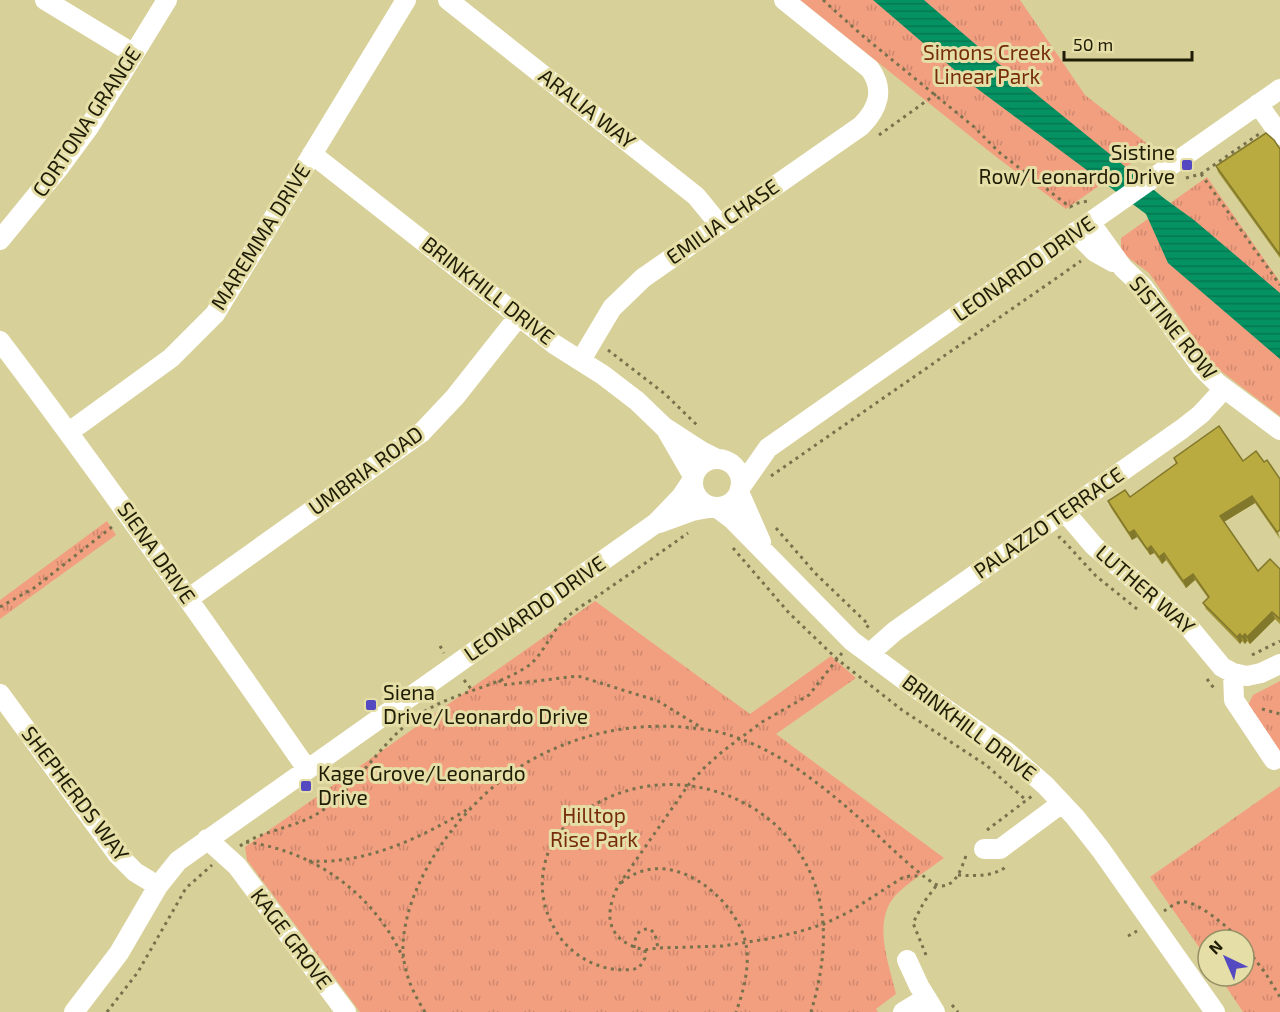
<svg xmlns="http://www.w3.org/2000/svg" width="1280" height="1012" viewBox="0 0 1280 1012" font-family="'Exo 2',sans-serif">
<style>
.park{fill:url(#park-tufts)}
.water{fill:url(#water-rules)}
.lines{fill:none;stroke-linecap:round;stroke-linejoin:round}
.path{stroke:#77714c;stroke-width:3;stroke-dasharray:3 4.5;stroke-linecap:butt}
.minor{stroke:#fff;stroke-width:20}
.wall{fill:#9f9336}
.shaded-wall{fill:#82782c}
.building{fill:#b9ab3f;stroke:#82782c;stroke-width:1.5}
.poi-dot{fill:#5449c1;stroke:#e5dea6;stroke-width:2}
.labels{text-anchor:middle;stroke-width:6;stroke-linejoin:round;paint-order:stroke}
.park-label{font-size:21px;fill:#762c08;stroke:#e5dea6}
.street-label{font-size:21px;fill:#1f1c06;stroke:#e5dea6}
.poi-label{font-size:21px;fill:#1f1c06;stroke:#e5dea6;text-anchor:start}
</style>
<defs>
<pattern id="park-tufts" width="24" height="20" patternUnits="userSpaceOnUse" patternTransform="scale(1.5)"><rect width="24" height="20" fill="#f29f80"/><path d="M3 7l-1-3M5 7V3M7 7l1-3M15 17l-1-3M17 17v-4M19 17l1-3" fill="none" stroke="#cf886d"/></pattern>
<pattern id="water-rules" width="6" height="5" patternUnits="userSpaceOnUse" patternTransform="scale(1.5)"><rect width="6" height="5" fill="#049263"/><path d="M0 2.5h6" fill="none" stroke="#057650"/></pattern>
</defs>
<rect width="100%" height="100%" fill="#d8d099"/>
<path class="park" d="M800,0H1020L1085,95L1153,148L1066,209L995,156Z
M1207,177L1280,282V416L1213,365L1149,273L1121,252V238Z
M107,521L116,535L0,619V600Z
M595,601L750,714L831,656L856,678L776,734L944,858C929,869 913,879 899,892C870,918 889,963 896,994L876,1009L878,1012H360L247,860L245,847Z
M1280,681V757L1248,705L1253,695Z
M1280,786V1012H1243L1219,976H1244V940H1208V960L1150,877Z"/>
<path class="water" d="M873,0H924L988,55L1165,199L1194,220L1280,293V359L1168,263L1146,214L971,84Z"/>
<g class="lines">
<path class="path" d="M823,0L863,36L973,126L1000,153L1070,207L1078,203L1088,201
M879,135L936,94
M1201,174L1280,285
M1186,178L1201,174L1259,134
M608,350L665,394L699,427
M771,476L1081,261
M776,528L815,573L869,625L865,629
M1058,538L1060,537L1096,576L1137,609
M733,548L789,613L837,659L902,710L986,765L1026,800
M0,607L34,588L113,526
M440,646L444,653
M842,653L809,695L762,722L723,751L706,766L689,784L618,886C602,918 609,942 645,950L658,948L723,946L767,939L798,932L824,924L849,912L902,878L910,876H922
M1252,655L1280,641
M1207,679L1216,691
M464,680L472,690
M499,680L503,685L578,676L658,701L702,728
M1262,709L1280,714
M987,830L1032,796
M246,842C315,851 375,895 403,958
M240,846C265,829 298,828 323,810C359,784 380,743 416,717C449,693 491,689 525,668C543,657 549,634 565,619C575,609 590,601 602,593C631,573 660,553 688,533
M309,861C365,865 426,836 471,807
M958,875C976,876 991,877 1006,867
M621,883C666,844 731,892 745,940C751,963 744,990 736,1012
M1164,911C1169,908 1175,903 1181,902C1196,899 1230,929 1240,940
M1128,936L1137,931
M1244,945L1266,974L1280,997
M634,948C635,936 638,928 650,929L655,934L658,948
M645,950V958L639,968C611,975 580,962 562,940C545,917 538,891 545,863C551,837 567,822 589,808C667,758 778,791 813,879C830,922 824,968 811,1012
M926,955L913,923L924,902L936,886
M952,1005L958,1012
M107,1012L138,972L186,888L212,865
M425,1012C412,992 402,968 403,944C407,872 473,791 535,758C588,730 643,721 702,729C761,737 814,778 858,817C871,828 928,886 941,886C957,886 962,866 967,853"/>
<path class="minor" d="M45,0L134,54
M448,0L696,196L719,224
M1258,104L1280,135
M312,154L554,344L603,375L637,401L664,427L701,451L717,459
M1090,222L1123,268L1143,287L1202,368L1217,383L1280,430
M1075,232L1095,252L1113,262
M0,240L58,169L89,127L167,0
M0,341C106,481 207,625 307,769
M581,360L612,308L643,278L861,126C878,109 885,90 870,69L784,0
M667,431L693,476
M69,432L171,358L215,314L406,0
M693 483a24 24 0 1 1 48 0a24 24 0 1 1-48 0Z
M740,488L768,448L1280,89
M739,492L761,542
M716,507L732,519L852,641L903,679L1007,752L1045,785L1075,817L1101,850L1215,1012
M1065,512L1094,546L1188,626L1222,667L1233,673L1247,676L1261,673L1280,664
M659,523L692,511L714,507
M188,599L422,432L455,397L519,316
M870,653L895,631L1182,429L1201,414L1224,389
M1233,673L1234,700L1274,760
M0,694L118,855L135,872L158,886
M207,839L237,866L346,1012
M984,849H1000L1062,803
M907,960L919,986L935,1012
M74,1012L119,953L158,886L178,861L656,523L681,497L693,479
M903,1012L926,998"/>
</g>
<path class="wall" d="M1280,149V258L1218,172L1216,166Z
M1256,451L1280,539L1255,503L1224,522L1258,571L1280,569V624L1275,619L1250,644L1247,641L1245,644L1242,641L1240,644L1206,609L1203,603L1208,598L1195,580L1186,588L1166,560L1162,564L1154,553L1150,555L1137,537L1132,540L1111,508L1108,501L1130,497L1176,464L1174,458L1243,461Z"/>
<path class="shaded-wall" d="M1252,496L1255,503L1222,523L1220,516Z
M1134,530L1137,537L1132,540L1129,533Z
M1151,546L1154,553L1150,555L1147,549Z
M1164,553L1166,560L1162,564L1159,557Z
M1193,574L1195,580L1186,588L1183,581Z
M1272,612L1275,619L1250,644L1247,637Z
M1240,634L1242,641L1240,644L1237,637Z
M1245,634L1247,641L1245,644L1242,637Z"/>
<path class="building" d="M1266,133L1274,140L1280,149V255L1216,166Z
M1219,426L1243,461L1256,451L1264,462L1267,460L1280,479V530L1277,532L1252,496L1220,516L1258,571L1270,559L1280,569V619L1272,612L1247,637L1245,634L1242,637L1240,634L1237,637L1203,603L1209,597L1193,574L1183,581L1164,553L1159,557L1151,546L1147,549L1134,530L1129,533L1108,501L1125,490L1130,497L1177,463L1174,458Z"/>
<g class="poi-dot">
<rect x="1181" y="159" width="12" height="12" rx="3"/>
<rect x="365" y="699" width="12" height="12" rx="3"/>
<rect x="300" y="780" width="12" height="12" rx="3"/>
</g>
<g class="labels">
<g class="park-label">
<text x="987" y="60">Simons Creek<tspan x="987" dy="24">Linear Park</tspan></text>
<text x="594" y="823">Hilltop<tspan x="594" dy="24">Rise Park</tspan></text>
</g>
<g class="street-label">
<text transform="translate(587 109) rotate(38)" y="7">ARALIA WAY</text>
<text transform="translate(87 122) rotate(-56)" y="7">CORTONA GRANGE</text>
<text transform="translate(723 222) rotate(-35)" y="7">EMILIA CHASE</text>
<text transform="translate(261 237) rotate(-58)" y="7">MAREMMA DRIVE</text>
<text transform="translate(1024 269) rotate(-35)" y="7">LEONARDO DRIVE</text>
<text transform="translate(488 291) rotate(38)" y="7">BRINKHILL DRIVE</text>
<text transform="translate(1173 328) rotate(51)" y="7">SISTINE ROW</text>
<text transform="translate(366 471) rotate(-36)" y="7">UMBRIA ROAD</text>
<text transform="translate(1049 523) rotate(-35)" y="7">PALAZZO TERRACE</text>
<text transform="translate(156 553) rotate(55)" y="7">SIENA DRIVE</text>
<text transform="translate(1145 590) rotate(41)" y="7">LUTHER WAY</text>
<text transform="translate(535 609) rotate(-35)" y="7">LEONARDO DRIVE</text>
<text transform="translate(969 728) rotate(37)" y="7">BRINKHILL DRIVE</text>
<text transform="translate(75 794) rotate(53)" y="7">SHEPHERDS WAY</text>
<text transform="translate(291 939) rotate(53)" y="7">KAGE GROVE</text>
</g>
<g class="poi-label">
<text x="1175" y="160" text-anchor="end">Sistine<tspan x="1175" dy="24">Row/Leonardo Drive</tspan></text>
<text x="383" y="700">Siena<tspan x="383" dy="24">Drive/Leonardo Drive</tspan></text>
<text x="318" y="781">Kage Grove/Leonardo<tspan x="318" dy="24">Drive</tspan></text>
</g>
</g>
<g transform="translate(1226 958) rotate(316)"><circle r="28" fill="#e5dea6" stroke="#969066" stroke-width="1.5"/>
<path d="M0-4.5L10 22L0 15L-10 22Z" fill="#5449c1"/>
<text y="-9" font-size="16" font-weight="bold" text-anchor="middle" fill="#1f1c06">N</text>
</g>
<path d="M1064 51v9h128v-9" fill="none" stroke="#1f1c06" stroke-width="3"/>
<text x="1073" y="51" font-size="18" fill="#1f1c06" stroke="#e5dea6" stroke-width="4.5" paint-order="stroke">50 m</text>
</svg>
